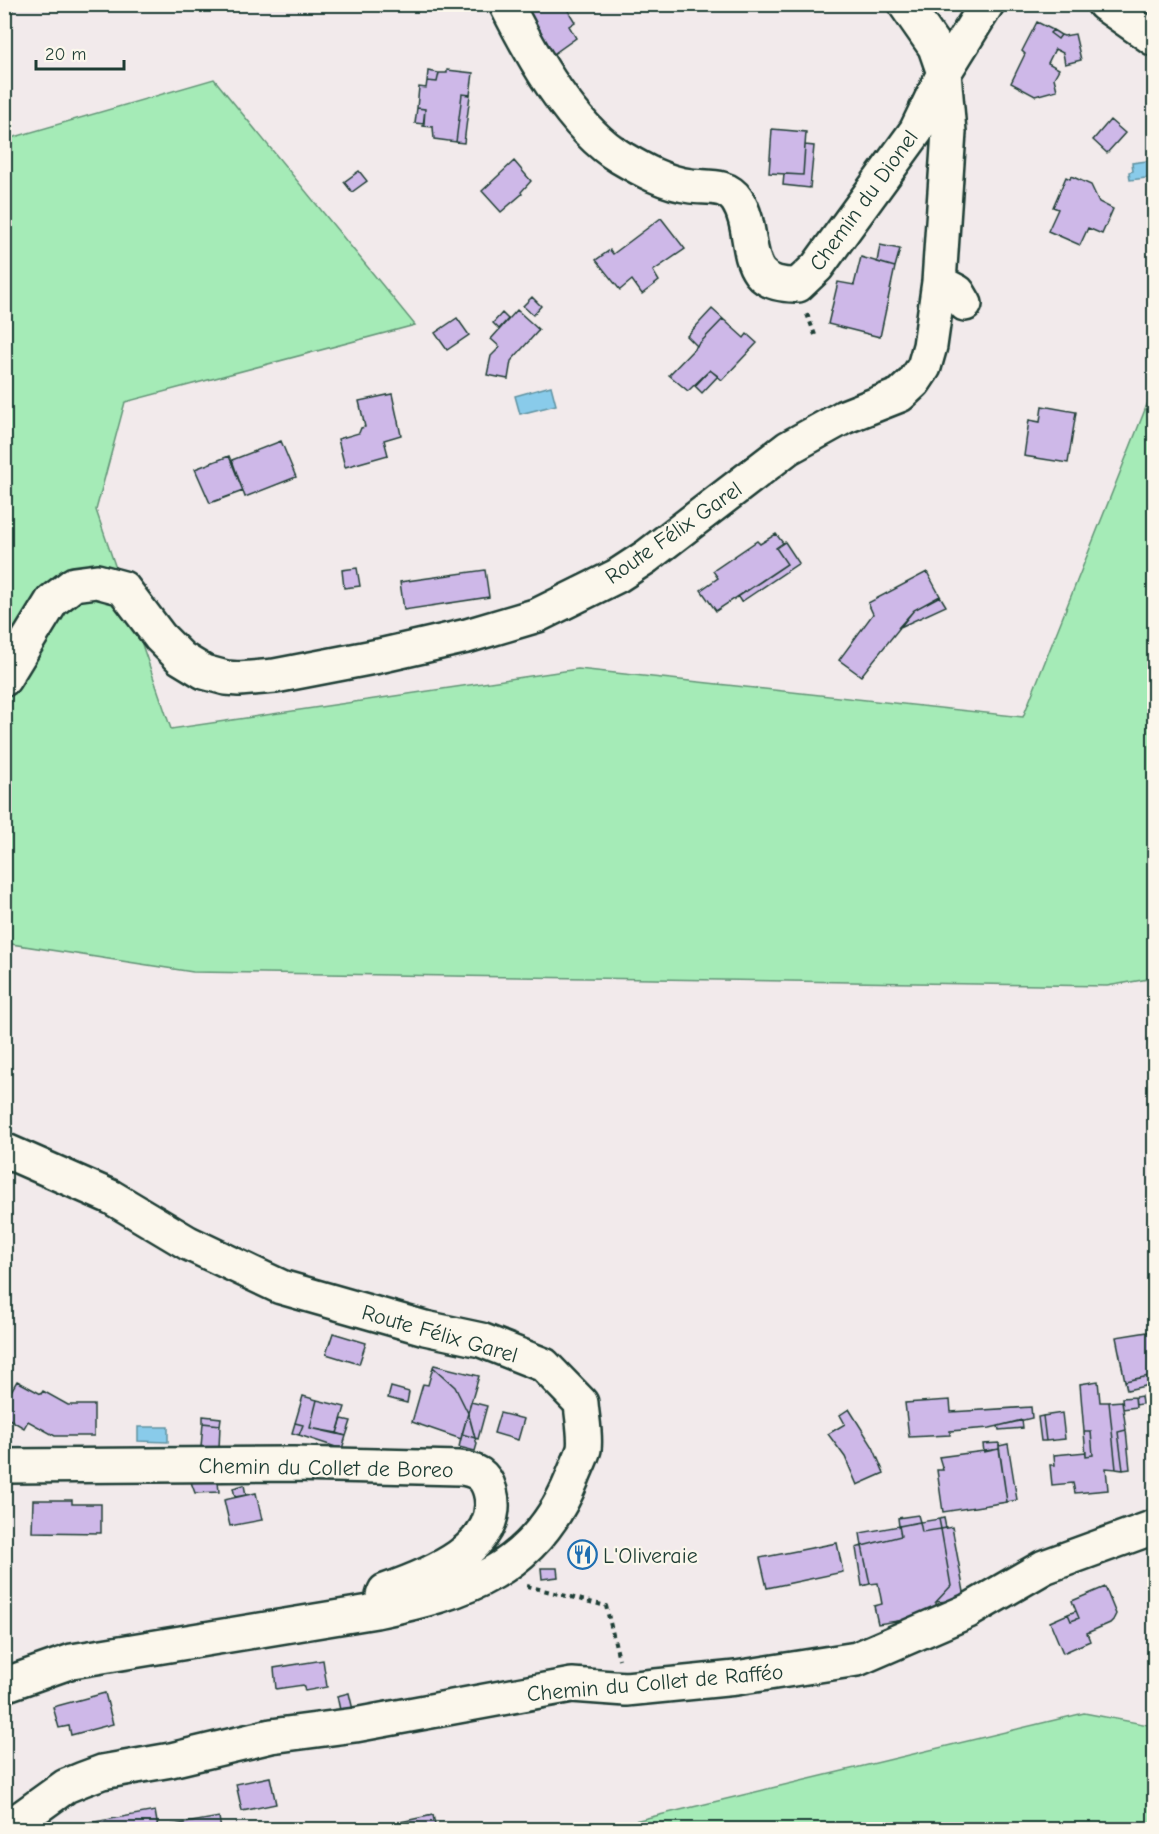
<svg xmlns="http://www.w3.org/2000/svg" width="1159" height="1834" viewBox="0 0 1159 1834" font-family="'Comic Neue',sans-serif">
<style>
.green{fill:#a5ebb7;stroke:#629476;stroke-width:1.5}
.water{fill:#89cbea;stroke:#5f92a1;stroke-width:1.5}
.building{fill:#ceb8e8;stroke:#1f3d34;stroke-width:1.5}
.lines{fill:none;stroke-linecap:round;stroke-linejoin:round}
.minor-casing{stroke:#1f3d34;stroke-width:38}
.path{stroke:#1f3d34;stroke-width:4;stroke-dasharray:4.5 4.5;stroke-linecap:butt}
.minor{stroke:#fbf7ec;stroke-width:33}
.labels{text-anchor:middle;stroke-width:4.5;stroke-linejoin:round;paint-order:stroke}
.street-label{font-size:22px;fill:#1f3d34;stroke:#fbf7ec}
.poi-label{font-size:22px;fill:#1f3d34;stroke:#fbf7ec;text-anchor:start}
</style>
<rect width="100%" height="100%" fill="#f2eaeb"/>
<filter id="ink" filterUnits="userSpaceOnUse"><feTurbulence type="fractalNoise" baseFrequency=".0167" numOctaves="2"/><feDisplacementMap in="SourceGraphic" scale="12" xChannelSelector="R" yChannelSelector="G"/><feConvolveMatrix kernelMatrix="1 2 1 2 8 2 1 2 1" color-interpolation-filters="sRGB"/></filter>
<g filter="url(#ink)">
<path class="green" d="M214,79L415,325L125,402L96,510L171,729L578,669L1023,717L1154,387V978L1107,986L193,972L5,943L4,140Z
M1084,1713L1154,1726V1829H601Z"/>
<path class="water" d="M1154,160V177L1130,180L1129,172L1133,171L1132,163Z
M551,386L556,405L520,414L515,396Z
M138,1427H168V1442L138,1441Z"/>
<path class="building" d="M9,4H17L11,12L6,8Z
M530,4H564L575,22L569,26L576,38L545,60L513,16Z
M1037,22L1053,30L1050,33L1058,39L1061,35L1064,36L1075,34L1081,60L1065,64L1063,53L1055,49L1048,63L1059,69L1054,78L1057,90L1035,96L1011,83L1025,54L1022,51Z
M1053,30L1061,35L1058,39L1050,33Z
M447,70L473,73L470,95L462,94L456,142L434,139L433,127L423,126L425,109L417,108L419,87L426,88L427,81L437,82L439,73H447Z
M428,71L439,73L437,82L427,81Z
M462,94L470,95L464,143L456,142Z
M417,108L425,109L424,124L415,123Z
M1110,120L1125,133L1107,153L1093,140Z
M772,129L806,132L803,175L769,173Z
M805,145L814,146L810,188L783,185L784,174L803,175Z
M514,161L531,181L521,192L522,194L501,212L482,191Z
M359,171L367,181L352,192L344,182Z
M1071,176L1091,185L1099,202L1113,209L1102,234L1088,228L1080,245L1048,231L1058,209L1053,207L1066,177L1070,179Z
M661,218L685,249L653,271L659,281L642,294L632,280L620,290L596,260L610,250L613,254Z
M880,245L900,249L895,267L877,262Z
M861,257L895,267L880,337L828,324L838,282L854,285Z
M532,297L541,306L533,315L523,306Z
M712,309L723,319L697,346L687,336Z
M517,310L539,330L511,361L508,379L487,375L491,356L500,347L491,339Z
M502,313L508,319L499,329L493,323Z
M457,318L469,335L447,350L435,333Z
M723,319L744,338L747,334L757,343L722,380L710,370L688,391L669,375Z
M710,370L718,376L702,393L695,386Z
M392,394L401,435L384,440L388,455L345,467L338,439L359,433L361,428L365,427L359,401Z
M1042,406L1076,412L1068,463L1024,456L1029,420L1040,422Z
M281,441L296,477L245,497L232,460Z
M229,456L243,491L210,503L195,469Z
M776,534L783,543L776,548L787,564L716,611L701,590L718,578L713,571L757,541L760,544Z
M785,542L799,563L741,602L738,597L787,564L776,548Z
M357,568L360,586L344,588L342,570Z
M485,570L489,597L404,610L400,582Z
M927,572L940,596L914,610L861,676L839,660L873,614L868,603Z
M940,596L946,606L898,628L914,610Z
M1154,1331V1375L1125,1381L1116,1337Z
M333,1333L366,1343L359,1364L326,1354Z
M434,1365L479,1376L468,1413L455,1387L433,1367Z
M433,1367L455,1387L468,1413L461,1439L412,1422L423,1384L428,1385Z
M1154,1375V1384L1127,1390L1125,1381Z
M17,1381L41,1394L43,1391L68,1405H94V1436H55L28,1421L24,1428L4,1416V1403Z
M1098,1381L1100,1402H1109L1116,1469L1106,1468L1108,1490L1075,1493L1073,1483L1052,1485L1050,1465H1055L1054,1455L1086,1452V1456L1093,1455L1091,1432H1084L1080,1384Z
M391,1387L409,1392L407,1403L388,1398Z
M303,1396L317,1400L310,1428L346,1436L342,1449L299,1435L303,1425L295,1423Z
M1141,1396L1142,1404L1136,1405L1135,1397Z
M1135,1397L1136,1407L1123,1409L1122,1398Z
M317,1400L345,1407L337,1433L310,1428Z
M950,1400L951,1412L1031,1407L1032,1418L990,1428L950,1431V1435L909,1437L905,1403Z
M1122,1401L1126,1430L1118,1432L1123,1470L1116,1469L1109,1402Z
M471,1402L487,1406L478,1439L475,1438L468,1413Z
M849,1409L873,1447L884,1473L857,1485L845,1457L828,1434L845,1424L840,1415Z
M468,1413L470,1419L475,1438L462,1434Z
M500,1413L524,1419L518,1440L494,1433Z
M1062,1413L1065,1439L1046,1441L1043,1416Z
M203,1416L221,1418L220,1425L203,1423Z
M1043,1416L1046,1441H1041L1038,1417Z
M342,1419L351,1421L346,1436L337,1433Z
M1022,1420L1023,1428L999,1430L998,1426Z
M203,1423L220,1425L219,1449L201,1447Z
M295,1423L303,1425L299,1435L292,1433Z
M1126,1430L1130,1469L1123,1470L1118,1432Z
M1084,1432H1091L1093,1455L1086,1456Z
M462,1434L475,1438L477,1444L475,1451L459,1447Z
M999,1443V1449L984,1452L983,1444Z
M1008,1444L1017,1500L1007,1502L999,1446Z
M999,1449L1007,1502L943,1512L937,1470H943L939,1457Z
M217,1471L219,1492L195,1493L188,1474Z
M244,1485L246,1495L235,1497L233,1488Z
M256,1493L262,1520L230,1526L224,1500Z
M33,1500H72V1504H101V1533L32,1532Z
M918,1515L920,1522L899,1526L898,1518Z
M944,1518L946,1528L941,1529L939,1519Z
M939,1519L941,1529L922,1532L920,1522Z
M920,1522L922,1532L941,1529L951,1586L936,1602L937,1615L878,1624L874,1606L882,1604L878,1583L870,1584L862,1546L901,1536L899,1526Z
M899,1526L901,1536L862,1546L860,1533Z
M952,1527L964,1592L952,1601L936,1602L951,1586L941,1529Z
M837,1543L843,1572L767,1588L760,1558Z
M862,1546L870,1584L862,1586L856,1548Z
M541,1568H557L558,1577L542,1579Z
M1105,1587L1116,1614L1113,1620L1110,1623L1087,1633L1090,1641L1063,1653L1050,1622L1068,1614L1071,1621L1079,1618L1072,1601Z
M1076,1611L1079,1618L1071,1621L1068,1614Z
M323,1660L327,1687L305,1691L303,1685L276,1689L274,1668Z
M105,1693L113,1724L71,1735L69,1726L59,1728L53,1707Z
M349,1693L353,1710H340L337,1696Z
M270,1777L276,1804L242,1811L236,1784Z
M155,1811L158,1828L219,1817L221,1830H84L83,1824Z
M433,1815L436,1830H374L373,1828Z"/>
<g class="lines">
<defs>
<path id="minor" d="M506,4C531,54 572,128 620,157C642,170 665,183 691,186C708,188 726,184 737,200C760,235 735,287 798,285L817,267L916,131L944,73L987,4
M1104,4L1154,39
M939,282L958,292L965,304
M4,679L52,601L74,584L97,581L123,588L160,637L181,658L204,672L226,678L239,679L275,676L379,656L467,636L538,615L617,576L646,557L788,448L844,417L900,395L914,382L924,367L930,346L939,282L949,132L944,73L935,47L905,4
M4,1150L111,1197L188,1243L281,1287L425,1328L481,1340L544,1365L581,1403C582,1417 586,1436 584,1449C581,1459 575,1470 572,1479C535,1570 465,1593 376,1611L72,1661L4,1685
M4,1466L293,1464L460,1468C476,1470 485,1474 490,1491C506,1547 425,1577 385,1591L383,1596
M5,1830L66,1786L83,1779L102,1772L171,1760L271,1736L355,1725L572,1685L626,1689L736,1678L857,1659L968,1611L1044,1567L1154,1527"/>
</defs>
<use href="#minor" class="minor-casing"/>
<path class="path" d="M807,314L815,335
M527,1586L606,1606L619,1659"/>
<use href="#minor" class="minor"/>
</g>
</g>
<defs>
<symbol id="restaurant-ring" viewBox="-11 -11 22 22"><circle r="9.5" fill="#fbf7ec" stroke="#1f6fb2" stroke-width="1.5"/><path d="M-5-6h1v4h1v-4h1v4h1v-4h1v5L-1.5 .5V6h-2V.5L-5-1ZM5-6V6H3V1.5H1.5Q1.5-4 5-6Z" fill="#1f6fb2"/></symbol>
</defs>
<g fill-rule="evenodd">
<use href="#restaurant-ring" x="566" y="1538" width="33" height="33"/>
</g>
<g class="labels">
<g class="street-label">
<text transform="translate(863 200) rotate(-54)" y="8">Chemin du Dionel</text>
<text transform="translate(673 532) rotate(-35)" y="8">Route Félix Garel</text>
<text transform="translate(440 1333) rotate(16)" y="8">Route Félix Garel</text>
<text transform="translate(326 1467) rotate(1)" y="8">Chemin du Collet de Boreo</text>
<text transform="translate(655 1682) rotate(-5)" y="8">Chemin du Collet de Rafféo</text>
</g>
<g class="poi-label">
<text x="603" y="1563">L'Oliveraie</text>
</g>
</g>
<rect width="1159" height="1834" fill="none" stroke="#fbf7ec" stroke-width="24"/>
<rect x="12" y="12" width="1135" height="1810" fill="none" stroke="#1f3d34" stroke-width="2" filter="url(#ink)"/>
<path d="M36 60v9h88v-9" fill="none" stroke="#1f3d34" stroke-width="3"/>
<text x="45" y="60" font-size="18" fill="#1f3d34" stroke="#fbf7ec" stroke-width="4.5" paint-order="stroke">20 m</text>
</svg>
